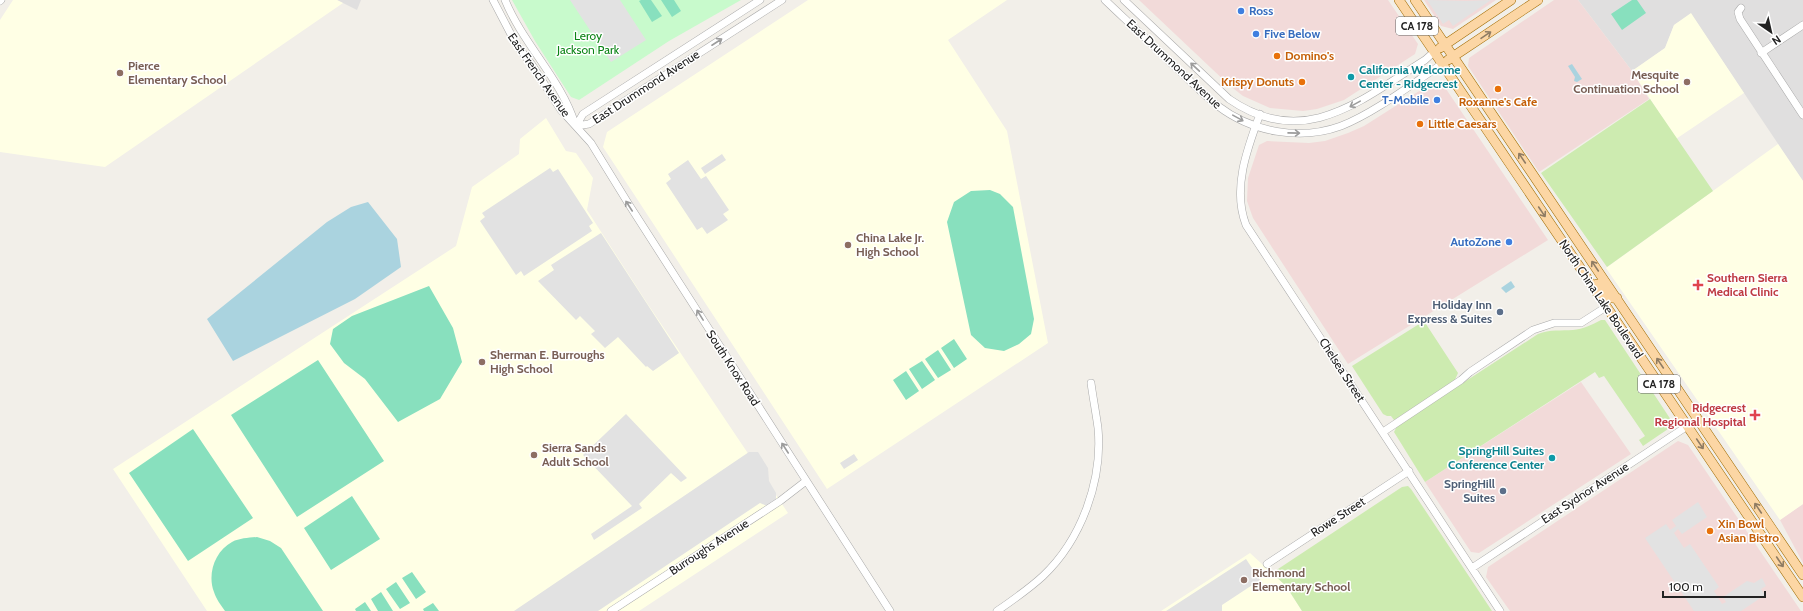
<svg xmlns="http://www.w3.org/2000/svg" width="1803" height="611" viewBox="0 0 1803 611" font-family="Cabin,sans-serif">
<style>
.residential{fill:#e0dfdf}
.commercial{fill:#f2dad9}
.education{fill:#ffffe5}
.grass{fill:#cdebb0}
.park{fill:#c8facc}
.pitch{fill:#88e0be}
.parking{fill:#e2e2e2}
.water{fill:#aad3df}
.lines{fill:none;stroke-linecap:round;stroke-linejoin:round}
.minor-casing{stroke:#a9a9a9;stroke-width:8}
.major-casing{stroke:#a06b00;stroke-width:10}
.minor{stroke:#fff;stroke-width:7}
.major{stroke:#fcd6a4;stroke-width:9}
.oneway{stroke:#8f7c63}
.oneway2{stroke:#9c9c9c}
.shop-dot{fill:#3f7fe0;stroke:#fff;stroke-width:1.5}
.food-dot{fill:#e8710a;stroke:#fff;stroke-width:1.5}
.education-dot{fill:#8d6e63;stroke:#fff;stroke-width:1.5}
.culture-dot{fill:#0f9aa8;stroke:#fff;stroke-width:1.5}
.health-dot{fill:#e0444e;stroke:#fff;stroke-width:1.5}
.service-dot{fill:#5c6f8a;stroke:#fff;stroke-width:1.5}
.labels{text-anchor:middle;stroke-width:3;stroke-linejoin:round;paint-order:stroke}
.shield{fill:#fff;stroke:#646464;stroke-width:1}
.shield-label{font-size:11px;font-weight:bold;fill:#222}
.shop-label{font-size:12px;font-weight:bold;fill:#366cbe;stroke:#fff;text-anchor:start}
.park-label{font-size:12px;fill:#0c8416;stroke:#fff}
.food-label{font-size:12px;font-weight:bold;fill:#c56008;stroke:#fff;text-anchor:start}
.street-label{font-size:12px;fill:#222;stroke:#fff}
.education-label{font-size:12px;font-weight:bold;fill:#785e54;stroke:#fff;text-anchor:start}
.culture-label{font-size:12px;font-weight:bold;fill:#0d838f;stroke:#fff;text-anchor:start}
.health-label{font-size:12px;font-weight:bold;fill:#be3a42;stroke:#fff;text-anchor:start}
.service-label{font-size:12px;font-weight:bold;fill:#4e5e75;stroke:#fff;text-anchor:end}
</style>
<rect width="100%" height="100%" fill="#f2efe9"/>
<path class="residential" d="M337,0H361L357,10Z
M1578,0H1803V181L1691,14L1674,25L1665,48L1632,71Z"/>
<path class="commercial" d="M1139,0H1388L1418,44L1415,54L1344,100L1317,109L1303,111L1270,108L1243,96L1229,85Z
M1424,0H1496L1453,29L1441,26Z
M1554,0H1578L1632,71L1649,99L1539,172L1468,66L1469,58Z
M1435,81L1442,83L1548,240L1348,364L1253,218L1247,201L1248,178L1259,145L1267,141L1309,143L1325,141L1348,133L1364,126Z
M1581,382L1631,454L1479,553L1471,552L1425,482Z
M1678,441L1688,445L1801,611H1510L1486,577L1488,567Z
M1803,504V563L1780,520Z"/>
<path class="education" d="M13,0H337L343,3L105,167L0,152V20Z
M808,0H1007L948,40L1007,131L1048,343L827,489L603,147L607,132Z
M1691,13L1744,93L1676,139L1632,71L1665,48L1674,25Z
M546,118L566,151L576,153L593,178L587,210L647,303L788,513L639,611H207L113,469L456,246L472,187L519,154L520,139Z
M1778,144L1803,181V504L1780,520L1606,268Z
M1250,553L1286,586L1302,611H1161Z"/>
<path class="grass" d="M1650,99L1713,191L1607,267L1541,173Z
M1601,320H1605L1671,420V427L1643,446L1639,440L1645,436L1604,376L1599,378L1595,372L1425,482L1394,432L1397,426L1538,334C1550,329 1561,331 1573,330C1583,329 1592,325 1601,320Z
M1424,321L1458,373L1454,382L1394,420L1391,416H1387L1383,414L1352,366Z
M1408,486L1411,489L1492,611H1302L1286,586L1272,573L1402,487Z"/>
<path class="park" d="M512,0H741L669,41L579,100L571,97L535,41Z"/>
<path class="pitch" d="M641,0H651L662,16L652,22L639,1Z
M661,0H674L681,11L672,17Z
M1632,0H1637L1646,13L1622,30L1611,14Z
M990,190L1000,194L1013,207L1034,319L1031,334L1019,344L1004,351L985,348L971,335L947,222L954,202L971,191Z
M429,286L453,328L462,362L440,399L398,422L365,379L344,363L330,344L333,329L352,316Z
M954,339L967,359L954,368L941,348Z
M938,350L951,370L938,378L925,359Z
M318,360L384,461L297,517L231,415Z
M922,361L935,380L922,389L909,369Z
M906,371L919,391L906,400L893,380Z
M193,429L253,518L188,561L129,473Z
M352,496L380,539L331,570L304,528Z
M257,537L270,541L281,548L323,611H225C221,605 216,599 214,592C207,574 215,551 232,542C240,538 248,538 257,537Z
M412,572L426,592L416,599L402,578Z
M396,582L410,603L400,609L386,589Z
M381,592L393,611H378L371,599Z
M365,602L371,611H356L355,609Z
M433,603L439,611H424L423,609Z"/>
<path class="parking" d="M570,0H620L646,40L611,62Z
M1427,0L1466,1L1491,0L1453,26L1449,20L1443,24Z
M722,154L726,160L705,174L701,168Z
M688,160L701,179L706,176L729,210L723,214L728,220L707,234L702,227L697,230L666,183L671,179L668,174Z
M550,168L553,172L558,169L593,223L589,226L592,231L524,276L521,271L516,275L480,221L485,217L482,213Z
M601,233L679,353L653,371L647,366L646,367L618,337L605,348L591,334L595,331L580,316L576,320L538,281L554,270L551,265Z
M626,414L687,478L681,482L671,473L639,504L642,508L594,540L591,534L632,506L583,455Z
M749,452H758L768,468L769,481L776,493V499L773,502L767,506L760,503L598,611H514Z
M854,454L858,460L844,469L840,463Z
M1698,502L1707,517L1682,534L1678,529L1674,533L1684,548L1690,544L1719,587L1714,591L1722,604L1726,602L1723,597L1747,581L1754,583L1762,578L1766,586L1761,589L1765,595L1741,611H1694L1645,538L1666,524L1670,530L1676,526L1672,520Z
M1246,559L1260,580L1222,605V611H1166Z"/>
<path class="water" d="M1572,64L1582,79L1577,82L1574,81L1575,77L1568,66Z
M368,202L397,239L401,267L355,299L233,361L207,319L327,222L351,207Z
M1511,281L1515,287L1506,293L1501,288Z"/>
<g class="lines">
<defs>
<path id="minor" d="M493,0L516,44L532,65L561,110L591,143L628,203L890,611
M505,0C523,44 561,79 575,124
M1105,0C1128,22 1151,43 1173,65C1188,78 1202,94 1218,106C1252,132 1300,141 1341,126C1374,113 1412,84 1442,64
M1124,0L1229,99C1304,151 1361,100 1425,60L1434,52
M0,1L1,0
M1741,8L1738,12L1740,19L1803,115
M1761,53L1803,25
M1260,114C1247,149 1232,189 1246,225L1500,611
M576,126L589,124L782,0
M576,126L583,114L760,0
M1383,432L1461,380L1470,372L1533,330L1554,323H1581L1606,307
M1267,564L1409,471
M1472,568L1698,419
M611,611L780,501L806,481
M997,611C1013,600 1029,589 1043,576C1081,540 1103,481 1098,428C1096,413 1093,398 1091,383"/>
<path id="major" d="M1399,0L1803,597
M1415,0L1803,575
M1440,48L1511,0
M1448,60L1538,0
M1597,284C1602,291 1607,300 1617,298"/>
</defs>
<use href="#minor" class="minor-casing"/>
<use href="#major" class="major-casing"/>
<use href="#minor" class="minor"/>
<use href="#major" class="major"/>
</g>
<defs><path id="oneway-shaft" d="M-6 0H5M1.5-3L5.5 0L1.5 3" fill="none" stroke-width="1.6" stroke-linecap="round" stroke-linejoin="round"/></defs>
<g class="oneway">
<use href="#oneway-shaft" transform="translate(1486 35) rotate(-34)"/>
<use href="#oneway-shaft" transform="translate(1522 158) rotate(-124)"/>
<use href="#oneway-shaft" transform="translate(1542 212) rotate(56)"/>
<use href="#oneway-shaft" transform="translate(1595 266) rotate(-124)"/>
<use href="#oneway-shaft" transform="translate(1660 363) rotate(-124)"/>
<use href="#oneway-shaft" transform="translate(1700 444) rotate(56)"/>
<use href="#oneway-shaft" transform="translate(1758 508) rotate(-124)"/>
<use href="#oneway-shaft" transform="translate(1780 562) rotate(56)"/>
</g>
<g class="oneway2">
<use href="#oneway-shaft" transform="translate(717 42) rotate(-33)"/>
<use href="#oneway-shaft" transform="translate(1195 67) rotate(-137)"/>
<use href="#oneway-shaft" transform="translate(1355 104) rotate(151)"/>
<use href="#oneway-shaft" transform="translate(1238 118) rotate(29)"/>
<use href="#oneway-shaft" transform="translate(1294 133) rotate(1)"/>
<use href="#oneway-shaft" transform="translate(629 206) rotate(-123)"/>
<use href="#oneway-shaft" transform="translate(700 315) rotate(-122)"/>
<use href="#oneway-shaft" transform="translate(785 448) rotate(-123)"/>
</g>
<g class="shop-dot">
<circle cx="1241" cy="11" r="4"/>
<circle cx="1256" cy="34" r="4"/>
<circle cx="1437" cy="100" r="4"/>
<circle cx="1509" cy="242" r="4"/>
</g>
<g class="food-dot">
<circle cx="1277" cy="56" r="4"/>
<circle cx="1302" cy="82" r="4"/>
<circle cx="1498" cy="89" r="4"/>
<circle cx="1420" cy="124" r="4"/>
<circle cx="1710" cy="531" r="4"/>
</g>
<g class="education-dot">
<circle cx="120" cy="73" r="4"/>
<circle cx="1687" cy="82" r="4"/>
<circle cx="848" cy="245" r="4"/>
<circle cx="482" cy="362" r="4"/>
<circle cx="534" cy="455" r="4"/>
<circle cx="1244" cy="580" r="4"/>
</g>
<g class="culture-dot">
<circle cx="1351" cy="77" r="4"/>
<circle cx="1552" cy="458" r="4"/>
</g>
<g class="health-dot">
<path d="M1696 279h4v4h4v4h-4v4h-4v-4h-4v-4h4z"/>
<path d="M1753 409h4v4h4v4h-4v4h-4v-4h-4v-4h4z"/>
</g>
<g class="service-dot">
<circle cx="1500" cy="312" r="4"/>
<circle cx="1503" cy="491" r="4"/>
</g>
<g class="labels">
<g class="shield">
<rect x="1396" y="17" width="42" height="18" rx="3"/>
<rect x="1638" y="375" width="42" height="18" rx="3"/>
</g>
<g class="shield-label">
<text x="1417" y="30">CA 178</text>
<text x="1659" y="388">CA 178</text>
</g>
<g class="shop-label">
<text x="1249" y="15">Ross</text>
<text x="1264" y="38">Five Below</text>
<text x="1429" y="104" text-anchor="end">T-Mobile</text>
<text x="1501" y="246" text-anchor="end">AutoZone</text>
</g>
<g class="park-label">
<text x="588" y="40">Leroy<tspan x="588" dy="14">Jackson Park</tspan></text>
</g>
<g class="food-label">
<text x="1285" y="60">Domino's</text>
<text x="1294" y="86" text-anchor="end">Krispy Donuts</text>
<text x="1498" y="106" text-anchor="middle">Roxanne's Cafe</text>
<text x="1428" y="128">Little Caesars</text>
<text x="1718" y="528">Xin Bowl<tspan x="1718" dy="14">Asian Bistro</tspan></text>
</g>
<g class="street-label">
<text transform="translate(1174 64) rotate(43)" y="4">East Drummond Avenue</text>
<text transform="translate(539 75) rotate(55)" y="4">East French Avenue</text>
<text transform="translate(646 87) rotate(-33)" y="4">East Drummond Avenue</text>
<text transform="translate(1601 299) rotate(56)" y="4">North China Lake Boulevard</text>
<text transform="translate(733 368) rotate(57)" y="4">South Knox Road</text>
<text transform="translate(1342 370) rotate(57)" y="4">Chelsea Street</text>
<text transform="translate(1585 493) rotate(-33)" y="4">East Sydnor Avenue</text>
<text transform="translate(1338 517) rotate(-33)" y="4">Rowe Street</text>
<text transform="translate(709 547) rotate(-33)" y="4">Burroughs Avenue</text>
</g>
<g class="education-label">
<text x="128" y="70">Pierce<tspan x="128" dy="14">Elementary School</tspan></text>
<text x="1679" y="79" text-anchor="end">Mesquite<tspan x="1679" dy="14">Continuation School</tspan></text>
<text x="856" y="242">China Lake Jr.<tspan x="856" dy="14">High School</tspan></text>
<text x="490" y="359">Sherman E. Burroughs<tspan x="490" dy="14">High School</tspan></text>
<text x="542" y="452">Sierra Sands<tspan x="542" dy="14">Adult School</tspan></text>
<text x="1252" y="577">Richmond<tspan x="1252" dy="14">Elementary School</tspan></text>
</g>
<g class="culture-label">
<text x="1359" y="74">California Welcome<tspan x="1359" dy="14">Center - Ridgecrest</tspan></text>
<text x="1544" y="455" text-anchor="end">SpringHill Suites<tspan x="1544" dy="14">Conference Center</tspan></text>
</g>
<g class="health-label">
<text x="1707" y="282">Southern Sierra<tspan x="1707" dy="14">Medical Clinic</tspan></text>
<text x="1746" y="412" text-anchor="end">Ridgecrest<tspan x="1746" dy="14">Regional Hospital</tspan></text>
</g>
<g class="service-label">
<text x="1492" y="309">Holiday Inn<tspan x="1492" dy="14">Express &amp; Suites</tspan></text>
<text x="1495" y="488">SpringHill<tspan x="1495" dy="14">Suites</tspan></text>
</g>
</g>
<g transform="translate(1771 32) rotate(146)" stroke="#ffffff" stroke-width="3" paint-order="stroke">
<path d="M0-3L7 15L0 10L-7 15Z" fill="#222222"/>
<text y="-6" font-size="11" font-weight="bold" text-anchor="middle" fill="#222222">N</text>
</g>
<path d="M1663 591v6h102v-6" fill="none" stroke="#222222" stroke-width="2"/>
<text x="1669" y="591" font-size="12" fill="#222222" stroke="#ffffff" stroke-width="3" paint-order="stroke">100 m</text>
</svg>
